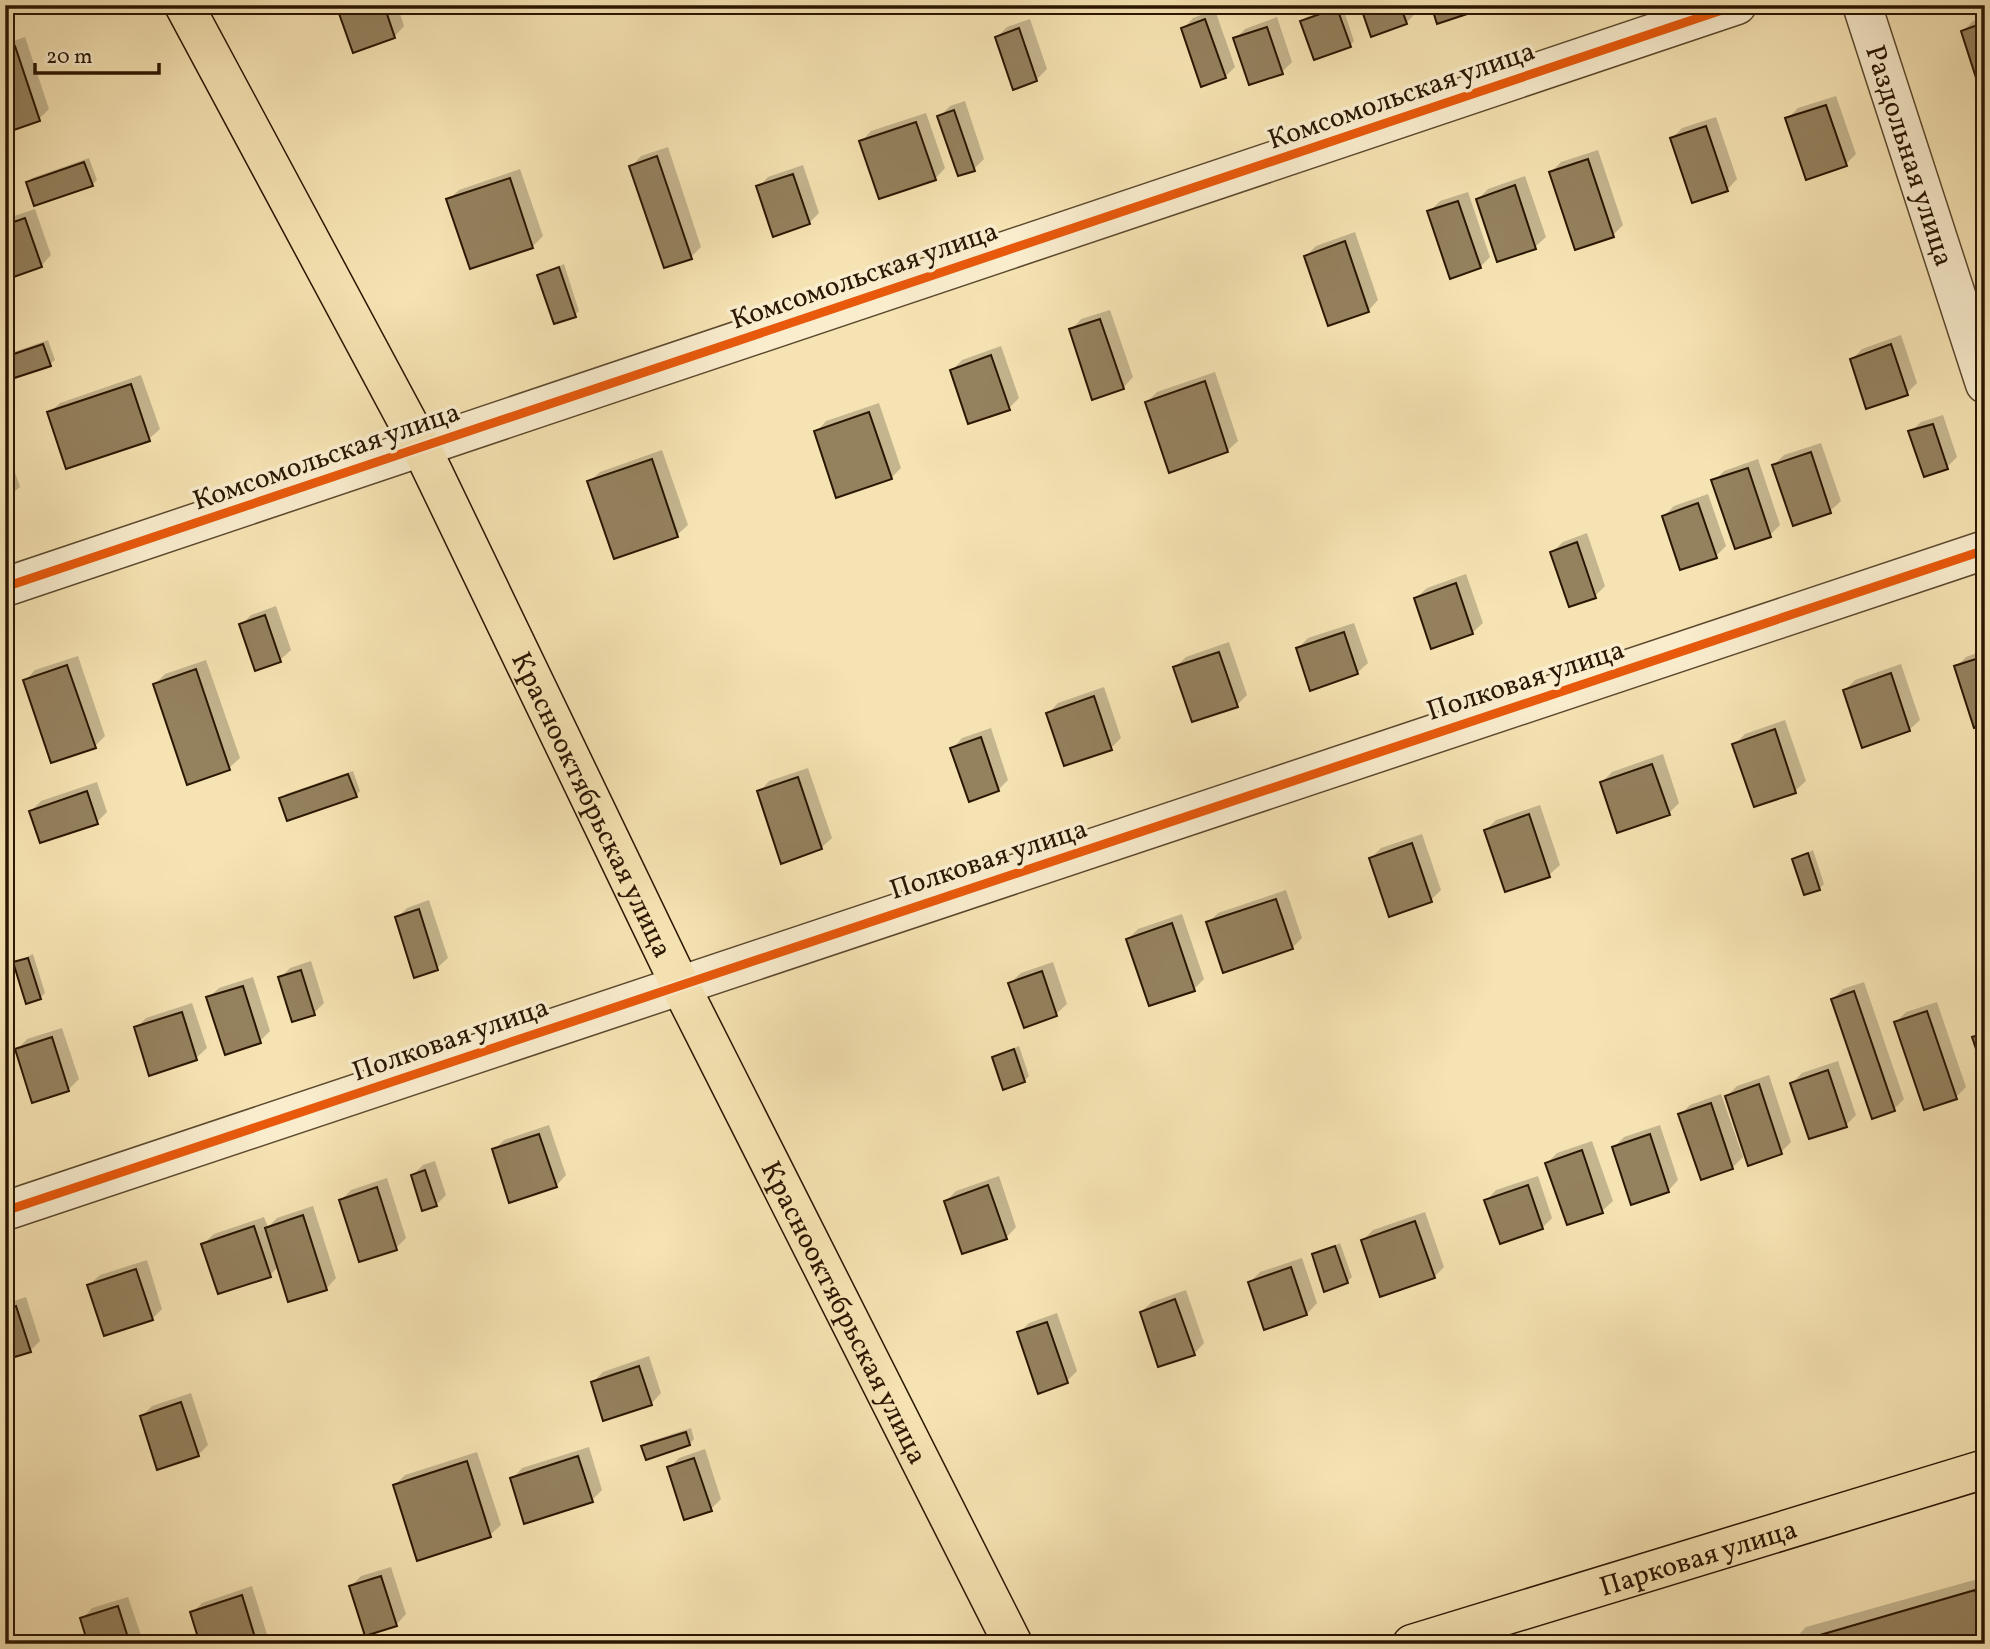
<svg xmlns="http://www.w3.org/2000/svg" width="1990" height="1649" viewBox="0 0 1990 1649" font-family="Vollkorn,serif">
<style>
.shadow{fill:#0003}
.building{fill:#94815e;stroke:#2a1602;stroke-width:2}
.lines{fill:none;stroke-linecap:round;stroke-linejoin:round}
.minor-casing{stroke:#5d492e;stroke-width:41}
.major-casing{stroke:#2a1602;stroke-width:41}
.minor{stroke:#f9edce;stroke-width:38}
.major{stroke:#f6e3b3;stroke-width:38}
.cycleway-casing{stroke:#f9edce;stroke-width:13}
.cycleway{stroke:#e8590c;stroke-width:9}
.labels{text-anchor:middle;stroke-width:7;stroke-linejoin:round;paint-order:stroke}
.street-label{font-size:28px;fill:#2a1602;stroke:#f9edce}
</style>
<rect width="100%" height="100%" fill="#f6e3b3"/>
<filter id="stains"><feTurbulence type="fractalNoise" baseFrequency=".00286" numOctaves="4"/><feColorMatrix values="0 0 0 0 .2 0 0 0 0 .09 0 0 0 0 .02 0 0 0 .5 -.17"/></filter>
<radialGradient id="worn" r=".72"><stop offset=".6" stop-color="#630" stop-opacity="0"/><stop offset="1" stop-color="#630" stop-opacity=".3"/></radialGradient>
<path class="shadow" d="M338,5H397L404,26L394,37Z
M1342,5L1354,41L1350,45L1302,21L1307,17Z
M1362,5H1413L1416,13L1406,23Z
M1433,5H1473L1466,13Z
M1215,10L1235,67L1225,77L1183,29L1193,18Z
M1277,17L1292,62L1282,72L1235,39L1245,29Z
M1985,17V83L1963,31L1973,21Z
M1030,19L1047,69L1036,80L997,37L1007,27Z
M25,37L49,109L39,119L5,131V44Z
M1836,96L1856,154L1846,164L1787,119L1798,108Z
M965,101L984,159L974,169L939,117L950,106Z
M926,113L945,168L935,179L861,142L871,131Z
M1716,117L1737,179L1727,190L1672,138L1682,128Z
M668,147L701,247L691,257L631,167L641,156Z
M1598,150L1623,225L1613,235L1551,172L1561,162Z
M89,158L97,180L92,185L28,182L32,178Z
M803,165L819,213L809,223L758,187L768,177Z
M520,169L543,236L533,246L471,267L448,200L459,190Z
M1525,176L1546,237L1535,247L1498,260L1478,199L1488,189Z
M1468,192L1490,257L1480,267L1429,212L1440,201Z
M35,209L51,255L41,266L5,278V219Z
M1355,232L1378,300L1368,311L1306,256L1316,246Z
M564,264L579,311L575,315L539,275Z
M1110,310L1133,377L1123,388L1071,330L1081,319Z
M1901,335L1917,383L1907,393L1852,359L1862,349Z
M48,340L55,360L50,364L5,379V355Z
M1001,346L1019,398L1009,408L952,370L962,360Z
M1215,372L1238,441L1227,451L1147,402L1157,392Z
M141,375L160,429L149,439L67,467L49,413L60,403Z
M879,403L901,468L891,478L816,432L826,421Z
M1943,415L1957,457L1947,467L1910,432L1921,422Z
M5,443L20,487L5,499Z
M1821,443L1841,501L1830,511L1774,465L1784,455Z
M662,450L688,525L677,535L589,482L600,472Z
M1758,459L1780,525L1770,535L1714,481L1724,471Z
M1708,494L1726,546L1716,556L1664,516L1674,506Z
M1587,533L1605,586L1595,596L1552,552L1563,542Z
M1466,574L1483,623L1472,633L1416,598L1427,588Z
M276,606L291,650L280,660L241,625L251,615Z
M1354,623L1368,663L1357,673L1298,648L1308,638Z
M1229,642L1247,695L1237,705L1175,667L1186,657Z
M1985,650V723L1956,667L1966,657Z
M78,656L105,736L95,746L25,681L35,670Z
M206,660L240,758L229,768L188,783L155,684L165,674Z
M1901,664L1920,720L1909,730L1845,690L1855,680Z
M1104,687L1121,738L1111,748L1048,714L1058,703Z
M1785,720L1806,781L1795,791L1734,745L1745,734Z
M991,728L1008,780L998,790L952,749L962,738Z
M1663,754L1679,803L1669,813L1602,782L1612,772Z
M808,768L832,838L821,848L759,792L769,781Z
M353,771L360,791L356,796L281,799L286,794Z
M97,782L107,812L97,822L31,811L41,801Z
M1540,805L1560,865L1549,875L1506,890L1486,830L1496,820Z
M1422,834L1441,890L1431,900L1371,858L1381,848Z
M1813,850L1824,884L1819,889L1794,860Z
M1286,890L1302,938L1292,948L1208,923L1218,913Z
M429,900L448,958L437,968L397,918L407,908Z
M1182,914L1204,979L1194,989L1128,939L1138,929Z
M33,954L45,993L40,998L15,963Z
M311,961L324,1003L314,1013L280,978L290,968Z
M1053,962L1067,1004L1056,1014L1010,983L1021,973Z
M253,977L270,1031L260,1041L208,998L219,988Z
M1864,982L1904,1099L1894,1109L1833,999L1843,989Z
M1937,1002L1966,1087L1956,1097L1896,1022L1906,1012Z
M192,1003L207,1048L196,1058L150,1073L136,1028L146,1018Z
M1985,1027V1070L1974,1038Z
M62,1028L79,1079L68,1090L17,1050L27,1039Z
M1019,1046L1029,1076L1024,1081L994,1057Z
M1838,1061L1856,1115L1846,1125L1792,1083L1802,1073Z
M1769,1075L1791,1142L1781,1152L1727,1096L1737,1086Z
M1721,1094L1743,1157L1732,1168L1680,1115L1690,1105Z
M549,1125L566,1175L556,1186L494,1150L504,1140Z
M1660,1125L1678,1180L1668,1191L1614,1147L1624,1137Z
M1592,1141L1613,1201L1602,1211L1547,1163L1557,1153Z
M435,1161L446,1195L436,1205L413,1175L423,1165Z
M999,1176L1016,1227L1006,1238L946,1201L956,1191Z
M1538,1176L1552,1218L1542,1228L1486,1201L1496,1190Z
M387,1178L406,1238L396,1248L341,1200L351,1190Z
M313,1206L336,1278L326,1289L279,1266L270,1275L203,1244L214,1234L264,1217L268,1227L277,1218Z
M1425,1212L1444,1267L1434,1277L1363,1240L1373,1230Z
M1340,1243L1352,1277L1347,1282L1314,1255Z
M1302,1258L1317,1303L1307,1314L1250,1282L1260,1272Z
M147,1260L162,1309L152,1319L89,1285L100,1275Z
M1186,1290L1204,1343L1194,1354L1141,1312L1152,1302Z
M26,1297L40,1341L30,1351L5,1359V1304Z
M1057,1313L1077,1371L1067,1381L1019,1333L1029,1323Z
M649,1356L661,1393L651,1404L593,1382L603,1372Z
M191,1393L208,1445L198,1455L142,1416L152,1406Z
M691,1428L694,1439L690,1444L643,1446L648,1442Z
M589,1447L602,1490L592,1500L512,1479L522,1468Z
M705,1449L721,1499L711,1509L669,1468L679,1458Z
M477,1452L501,1525L490,1535L395,1485L405,1475Z
M391,1567L406,1614L396,1625L351,1586L361,1576Z
M1985,1577V1644H1790L1806,1627Z
M252,1586L270,1644H202L192,1613L202,1603Z
M128,1597L144,1644H90L82,1619L92,1608Z"/>
<path class="building" d="M336,5H384L395,38L353,53Z
M1360,5H1400L1407,24L1371,37Z
M1431,5H1464L1467,14L1437,24Z
M1337,8L1351,47L1314,60L1300,21Z
M1205,19L1226,78L1201,87L1181,28Z
M1983,23L1985,85L1979,87L1961,31Z
M1267,27L1283,74L1249,85L1233,38Z
M1019,28L1037,81L1013,90L995,37Z
M15,46L40,121L5,133V49Z
M1826,105L1847,166L1806,180L1785,118Z
M954,110L975,171L958,176L937,116Z
M916,122L936,180L879,199L859,141Z
M1706,126L1728,191L1692,203L1670,138Z
M657,156L692,259L664,268L629,166Z
M1588,159L1614,237L1575,250L1549,172Z
M84,162L93,186L34,206L26,182Z
M793,174L810,224L773,237L756,186Z
M510,178L533,248L470,269L446,199Z
M1515,185L1536,249L1497,262L1476,199Z
M1458,201L1481,268L1450,279L1427,211Z
M25,218L42,267L5,280V225Z
M1345,241L1369,312L1328,326L1304,256Z
M559,267L576,317L554,324L537,275Z
M1100,319L1124,389L1092,400L1069,329Z
M43,344L51,366L5,381V357Z
M1891,344L1908,395L1866,409L1850,359Z
M991,355L1010,410L968,424L950,370Z
M1205,381L1228,452L1169,473L1145,402Z
M131,384L150,441L66,469L47,412Z
M869,412L892,479L836,498L814,431Z
M1933,424L1948,469L1924,477L1908,431Z
M1811,452L1831,513L1793,526L1772,465Z
M652,459L678,537L614,559L587,481Z
M1748,468L1771,537L1735,549L1711,480Z
M1698,503L1717,558L1680,570L1662,516Z
M1577,542L1596,598L1569,607L1550,552Z
M1456,583L1473,634L1431,649L1414,598Z
M265,615L281,662L255,671L239,624Z
M1344,632L1358,674L1310,691L1296,648Z
M1219,652L1238,707L1192,722L1173,667Z
M1985,656V724L1974,728L1954,666Z
M67,665L96,748L51,763L23,680Z
M196,669L230,770L187,785L153,684Z
M1891,673L1910,731L1862,748L1843,690Z
M1094,696L1112,750L1064,766L1046,713Z
M1775,729L1796,793L1754,807L1732,744Z
M981,737L999,791L969,802L950,748Z
M1652,764L1670,815L1617,833L1600,782Z
M348,774L357,797L287,821L279,798Z
M798,777L822,849L781,864L757,791Z
M87,791L98,824L40,843L29,811Z
M1529,814L1550,877L1505,892L1484,830Z
M1412,843L1432,902L1389,917L1369,858Z
M1808,853L1820,890L1804,895L1792,859Z
M1276,899L1293,949L1223,973L1206,922Z
M419,909L438,970L414,978L395,917Z
M1172,923L1195,991L1149,1006L1126,939Z
M28,958L41,999L26,1004L13,962Z
M301,970L315,1015L292,1022L278,977Z
M1042,971L1057,1016L1024,1028L1008,983Z
M243,986L261,1043L225,1055L206,997Z
M1854,991L1895,1111L1872,1119L1831,999Z
M1927,1011L1957,1099L1924,1110L1894,1022Z
M182,1012L197,1060L149,1076L134,1027Z
M1985,1033V1076L1972,1037Z
M52,1037L69,1091L32,1103L15,1049Z
M1014,1049L1025,1082L1003,1090L992,1057Z
M1828,1070L1847,1127L1809,1139L1790,1083Z
M1759,1084L1782,1154L1748,1166L1725,1096Z
M1711,1103L1733,1169L1701,1180L1678,1114Z
M539,1134L557,1187L509,1203L492,1149Z
M1650,1134L1669,1192L1631,1205L1612,1147Z
M1582,1150L1603,1213L1567,1225L1545,1163Z
M425,1170L437,1206L422,1211L411,1175Z
M988,1185L1007,1239L962,1254L944,1201Z
M1528,1185L1543,1229L1500,1244L1484,1200Z
M377,1187L397,1250L359,1262L339,1200Z
M303,1215L327,1290L288,1302L265,1228Z
M1415,1221L1435,1278L1380,1297L1361,1240Z
M254,1226L271,1277L218,1294L201,1244Z
M1335,1246L1348,1283L1324,1292L1312,1254Z
M1291,1267L1307,1315L1264,1330L1248,1282Z
M136,1269L153,1320L104,1336L87,1285Z
M1175,1299L1195,1355L1158,1367L1140,1312Z
M16,1306L31,1352L5,1360V1310Z
M1047,1322L1068,1383L1038,1394L1017,1332Z
M639,1366L652,1405L603,1421L591,1382Z
M181,1402L199,1456L157,1470L140,1416Z
M686,1432L690,1445L646,1460L641,1446Z
M578,1456L593,1502L524,1524L510,1478Z
M694,1458L712,1511L684,1520L667,1467Z
M467,1461L491,1537L417,1561L393,1485Z
M381,1576L397,1626L365,1636L349,1586Z
M1975,1590L1985,1625V1644H1789Z
M242,1595L257,1644H200L190,1612Z
M118,1606L130,1644H88L80,1618Z"/>
<g class="lines">
<defs>
<g id="minor">
<path id="s1" d="M1862,5L1985,384"/>
<path d="M5,587L1737,5"/>
<path d="M5,1211L1985,550"/>
</g>
<g id="major">
<path id="s2" d="M184,5L421,447L680,985L1013,1644"/>
<path id="s3" d="M1412,1644L1985,1469"/>
</g>
</defs>
<use href="#minor" class="minor-casing"/>
<use href="#major" class="major-casing"/>
<use href="#minor" class="minor"/>
<use href="#major" class="major"/>
<defs>
<path id="cycleway" d="M5,587L1737,5
M5,1211L1985,550"/>
</defs>
<use href="#cycleway" class="cycleway-casing"/>
<use href="#cycleway" class="cycleway"/>
</g>
<g class="labels">
<g class="street-label">
<text transform="translate(1401 94) rotate(-19)" y="10">Комсомольская улица</text>
<text dy="10" stroke="none"><textPath href="#s1" startOffset="158">Раздольная улица</textPath></text>
<text transform="translate(864 274) rotate(-19)" y="10">Комсомольская улица</text>
<text transform="translate(326 455) rotate(-19)" y="10">Комсомольская улица</text>
<text transform="translate(1525 679) rotate(-18)" y="10">Полковая улица</text>
<text dy="10" stroke="none"><textPath href="#s2" startOffset="898">Краснооктябрьская улица</textPath></text>
<text transform="translate(988 858) rotate(-18)" y="10">Полковая улица</text>
<text transform="translate(450 1038) rotate(-19)" y="10">Полковая улица</text>
<text dy="10" stroke="none"><textPath href="#s2" startOffset="1465">Краснооктябрьская улица</textPath></text>
<text dy="10" stroke="none"><textPath href="#s3" startOffset="299">Парковая улица</textPath></text>
</g>
</g>
<rect width="1990" height="1649" fill="none" stroke="#f6e3b3" stroke-width="28"/>
<rect x="7" y="7" width="1976" height="1635" fill="none" stroke="#2a1602" stroke-width="3.5"/>
<rect x="14" y="14" width="1962" height="1621" fill="none" stroke="#2a1602" stroke-width="2"/>
<path d="M35 63v10h124v-10" fill="none" stroke="#2a1602" stroke-width="3.5"/>
<text x="46" y="63" font-size="21" fill="#2a1602" stroke="#f9edce" stroke-width="5" paint-order="stroke">20 m</text>
<rect width="100%" height="100%" filter="url(#stains)"/>
<rect width="100%" height="100%" fill="url(#worn)"/>
</svg>
